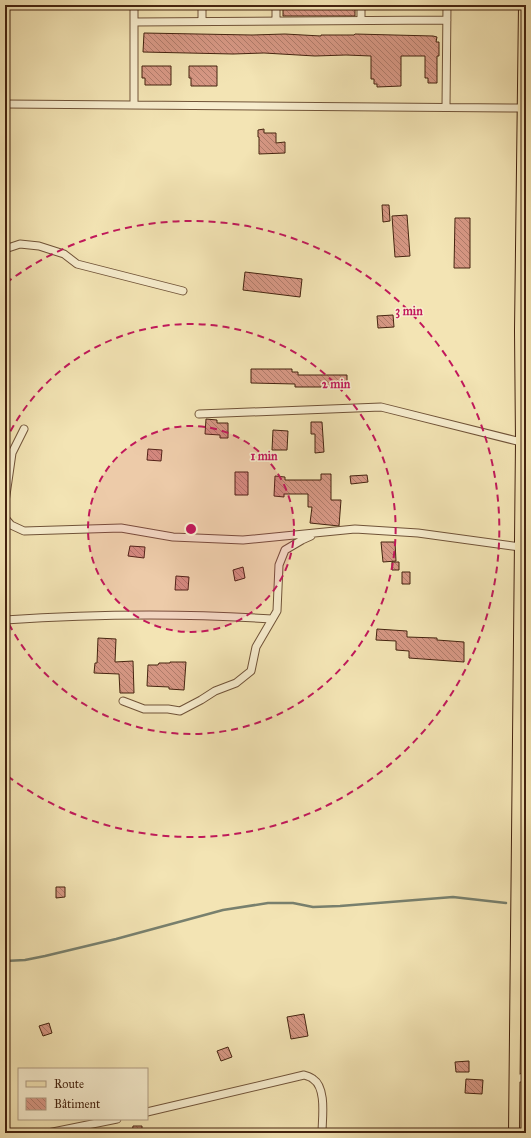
<svg xmlns="http://www.w3.org/2000/svg" width="531" height="1138" viewBox="0 0 531 1138" font-family="'IM FELL Great Primer',serif">
<style>
.lines{fill:none;stroke-linecap:round;stroke-linejoin:round}
.stream{stroke:#78806e;stroke-width:2.5}
.building{fill:url(#building-back-hatch);stroke:#44230f}
.minor-casing{stroke:#705338;stroke-width:9}
.primary-casing{stroke:#44230f;stroke-width:12}
.minor{stroke:#f7edce;stroke-width:7}
.primary{stroke:#f3e4b4;stroke-width:10}
.ring{fill:none;stroke:#c2185b;stroke-width:2;stroke-dasharray:7 5}
.centre{fill:#c2185b;stroke:#f7edce;stroke-width:2}
.ring-label{font-size:12px;text-anchor:middle;font-weight:bold;fill:#c2185b;stroke:#f7edce;stroke-width:3;stroke-linejoin:round;paint-order:stroke}
</style>
<defs>
<pattern id="building-back-hatch" width="6" height="6" patternUnits="userSpaceOnUse"><rect width="6" height="6" fill="#d79885"/><path d="M-1 5l2 2M0 0l6 6M5-1l2 2" fill="none" stroke="#b07c6b"/></pattern>
</defs>
<rect width="100%" height="100%" fill="#f3e4b4"/>
<filter id="stains"><feTurbulence type="fractalNoise" baseFrequency=".005" numOctaves="4"/><feColorMatrix values="0 0 0 0 .2 0 0 0 0 .09 0 0 0 0 .02 0 0 0 .5 -.17"/></filter>
<radialGradient id="worn" r=".72"><stop offset=".6" stop-color="#630" stop-opacity="0"/><stop offset="1" stop-color="#630" stop-opacity=".3"/></radialGradient>
<g class="lines">
<path class="stream" d="M5,961L25,960L45,956L116,939L223,910L268,903H293L313,907L340,906L453,897L506,903"/>
</g>
<path class="building" d="M283,5H355V16H283Z
M144,33L252,35L285,34L321,36V35H354L355,34L433,36L437,37L436,42H439V56H437V83H428V78H425V56H401V86L377,87V84H374V79H371V56L346,55L315,56L264,53L233,54L143,52Z
M142,66H171V85H145V78H142Z
M189,66H217V86H191V78H189Z
M264,129V133H276V143L285,142V153L259,154V137H258V130Z
M382,205H389L390,221L383,222Z
M407,215L410,256L395,257L392,216Z
M455,218H470V268H454Z
M245,272L302,279L300,297L243,290Z
M393,315L394,327L378,328L377,316Z
M251,369H292V372H298V375H347V387H295V384L251,383Z
M206,419L217,420V423H228V438H220V435L205,434Z
M311,422H322L324,452L315,453V434H311Z
M273,430L288,431L287,450H272Z
M148,449L162,450L161,461L147,460Z
M235,472H248V495H235Z
M321,474H331V500H341L339,526L310,523L312,507H308V494H284V497L274,496L275,476L285,477V480H321Z
M367,475L368,482L351,484L350,476Z
M381,542H395L396,561L383,562Z
M130,546L145,547L144,558L128,556Z
M392,562H399V570H392Z
M243,567L245,578L235,581L233,570Z
M402,572H410V584H402Z
M176,576L189,577L188,590H175Z
M377,629L407,631V637L437,638V640L464,642V662L409,658V651L396,650V641L376,640Z
M98,638L116,639L115,662L133,661L134,693H120L119,674L94,673L95,663H97Z
M170,662H186L184,690L169,689V687L147,686L148,665H158L159,663H170Z
M56,887H65V897L56,898Z
M304,1014L308,1036L291,1039L287,1017Z
M49,1023L52,1033L43,1036L39,1026Z
M228,1047L232,1057L221,1061L217,1051Z
M469,1061V1072H456L455,1062Z
M466,1079L483,1080L482,1094L465,1093Z
M133,1126H142V1133H132Z"/>
<g class="lines">
<defs>
<path id="minor" d="M361,20V5
M202,21V5
M276,21V5
M134,22L447,20
M5,104L522,108
M134,105V5
M446,107L447,5
M5,249L20,244L39,246L64,254L77,264L183,291
M199,414L381,407L521,442H526
M5,502L12,453L24,429
M5,518L11,525L24,531L121,528L173,537L243,540L355,529L418,533L520,547
M5,620C95,614 182,613 272,619
M123,701L144,709H168L180,711L201,700L215,691L236,683L251,671L256,647L277,611L279,565L285,550L302,540L311,536
M514,1080L526,1076
M147,1112L304,1075C307,1076 311,1077 313,1079C327,1088 322,1119 322,1133
M48,1133L117,1119"/>
<path id="primary" d="M514,1133L521,442L520,331L524,5"/>
</defs>
<use href="#minor" class="minor-casing"/>
<use href="#primary" class="primary-casing"/>
<use href="#minor" class="minor"/>
<use href="#primary" class="primary"/>
</g>
<circle cx="191" cy="529" r="103" fill="#c2185b" fill-opacity=".12"/>
<g class="ring">
<circle cx="191" cy="529" r="103"/>
<path d="M5 442A205 205 0 1 1 5 616"/>
<path d="M6 283A308 308 0 1 1 6 775"/>
</g>
<circle cx="191" cy="529" r="6" class="centre"/>
<g class="ring-label">
<text x="409" y="315">3 min</text>
<text x="336" y="388">2 min</text>
<text x="264" y="460">1 min</text>
</g>
<rect width="531" height="1138" fill="none" stroke="#f3e4b4" stroke-width="20"/>
<rect x="6" y="6" width="519" height="1126" fill="none" stroke="#44230f" stroke-width="2"/>
<rect x="10" y="10" width="511" height="1118" fill="none" stroke="#44230f"/>
<rect x="18" y="1068" width="130" height="52" fill="#f7edce" stroke="#af9c82"/>
<rect x="26" y="1081" width="20" height="6" fill="#f3e4b4" stroke="#af9c82"/>
<text x="54" y="1088" font-size="12" fill="#44230f">Route</text>
<rect x="26" y="1098" width="20" height="12" fill="url(#building-back-hatch)" stroke="#af9c82"/>
<text x="54" y="1108" font-size="12" fill="#44230f">Bâtiment</text>
<rect width="100%" height="100%" filter="url(#stains)"/>
<rect width="100%" height="100%" fill="url(#worn)"/>
</svg>
